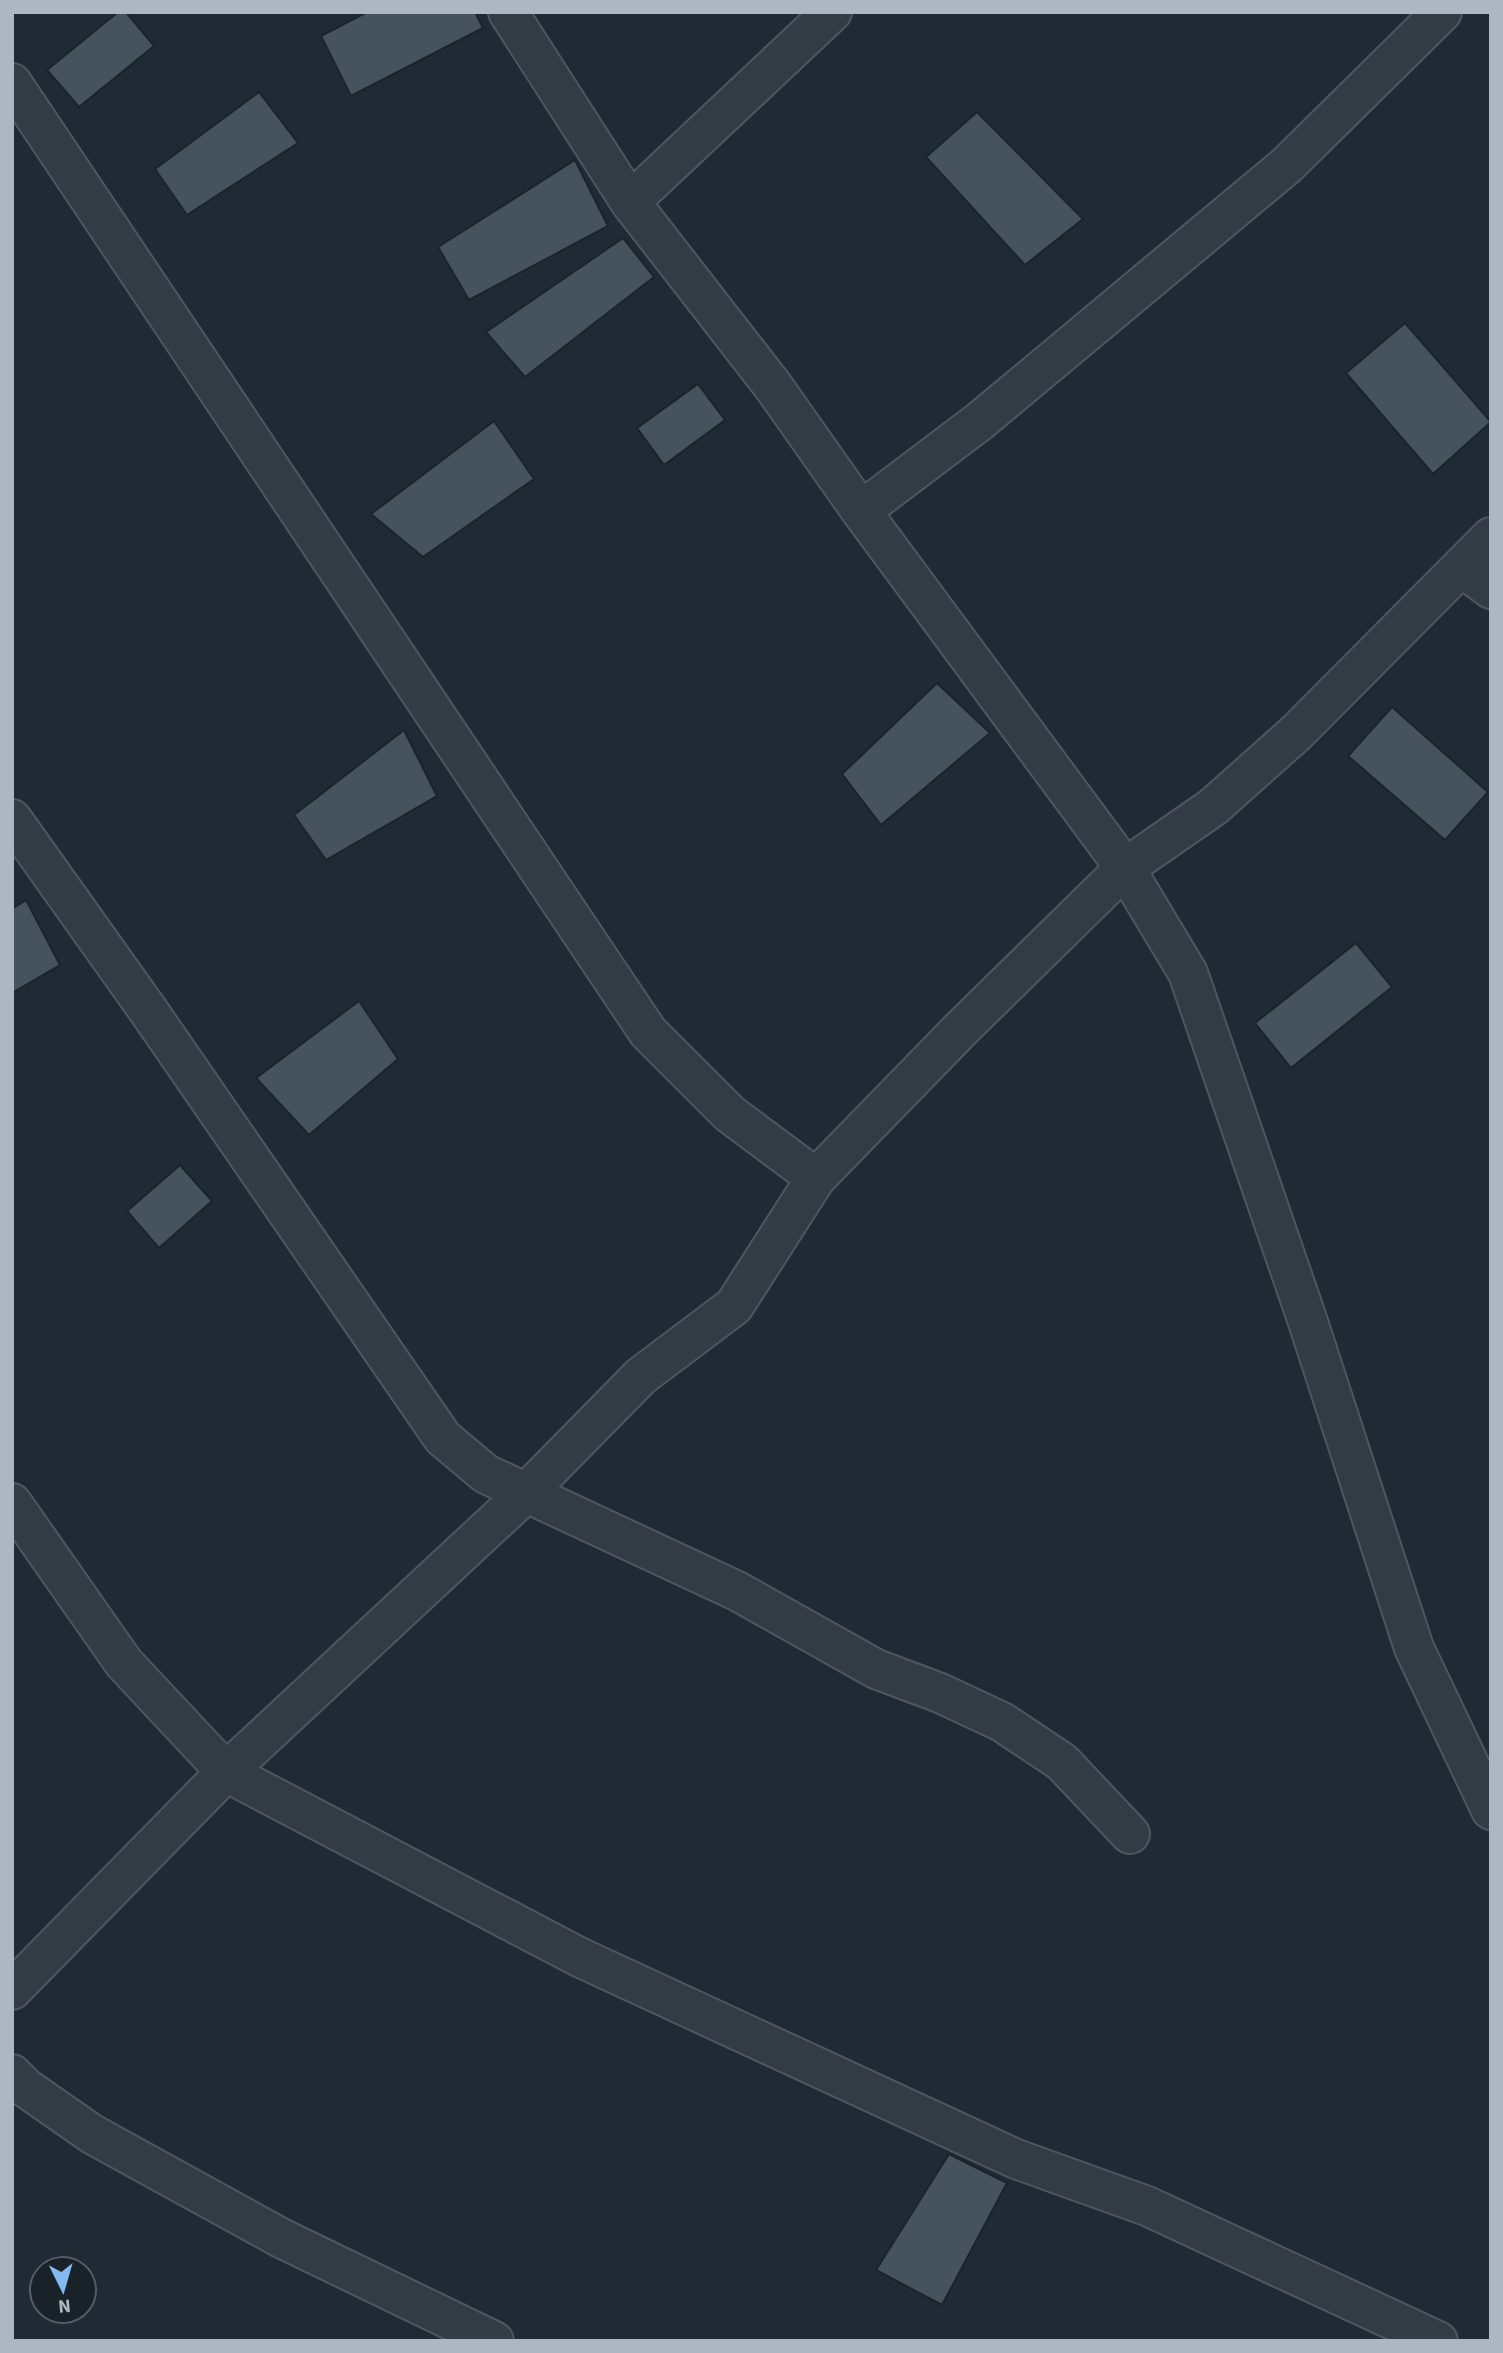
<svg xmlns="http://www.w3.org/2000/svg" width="1503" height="2353" viewBox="0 0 1503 2353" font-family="'Source Sans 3',sans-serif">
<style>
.building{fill:#46525d;stroke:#1b232b;stroke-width:2}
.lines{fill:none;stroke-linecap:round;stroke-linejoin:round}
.minor-casing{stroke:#4e5760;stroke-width:42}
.minor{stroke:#333c44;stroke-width:38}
</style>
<rect width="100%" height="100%" fill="#202a34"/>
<path class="building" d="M118,12H126L154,46L79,107L47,70Z
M367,12H475L483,28L351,96L321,36Z
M259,92L298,143L187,215L155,169Z
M977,112L1083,219L1025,265L926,157Z
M575,160L608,226L469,300L438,247Z
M623,238L654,277L525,377L486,332Z
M1405,323L1491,422L1433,474L1346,373Z
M698,384L725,420L664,465L637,428Z
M494,421L534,479L423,557L371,514Z
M937,683L990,733L881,825L842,774Z
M1392,707L1488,792L1445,840L1348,756Z
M404,730L437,796L326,860L294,815Z
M26,900L60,965L12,993V909Z
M1356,943L1392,987L1291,1068L1255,1023Z
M359,1001L398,1059L309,1135L256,1078Z
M180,1165L212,1201L159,1248L127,1211Z
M949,2154L1007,2183L942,2305L876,2270Z"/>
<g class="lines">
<defs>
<path id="minor" d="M508,12L630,202L773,386L861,511L1125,868L1188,973L1308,1322L1414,1648L1491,1810
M12,83L648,1032L730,1114L816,1178
M630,202L832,12
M861,511L980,421L1287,165L1442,12
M1461,567L1491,589
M12,819L150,1013L443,1438L486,1474L737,1591L876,1669L940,1693L1002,1722L1062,1762L1130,1834
M12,1503L124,1663L226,1772L579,1957L1016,2159L1147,2206L1438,2341
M12,1990L226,1772L526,1493L641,1376L734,1306L816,1178L960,1030L1125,868L1213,807L1296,733L1491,537
M12,2074L26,2088L92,2134L281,2238L494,2341"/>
</defs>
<use href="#minor" class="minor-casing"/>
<use href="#minor" class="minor"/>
</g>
<rect width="1503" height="2353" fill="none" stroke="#adb7c2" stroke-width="28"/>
<g transform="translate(63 2290) rotate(175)"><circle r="33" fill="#192129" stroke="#545d66" stroke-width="2"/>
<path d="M0-5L12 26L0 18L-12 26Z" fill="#83b8f1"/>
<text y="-10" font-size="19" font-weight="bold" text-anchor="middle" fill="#adb7c2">N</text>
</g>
</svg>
